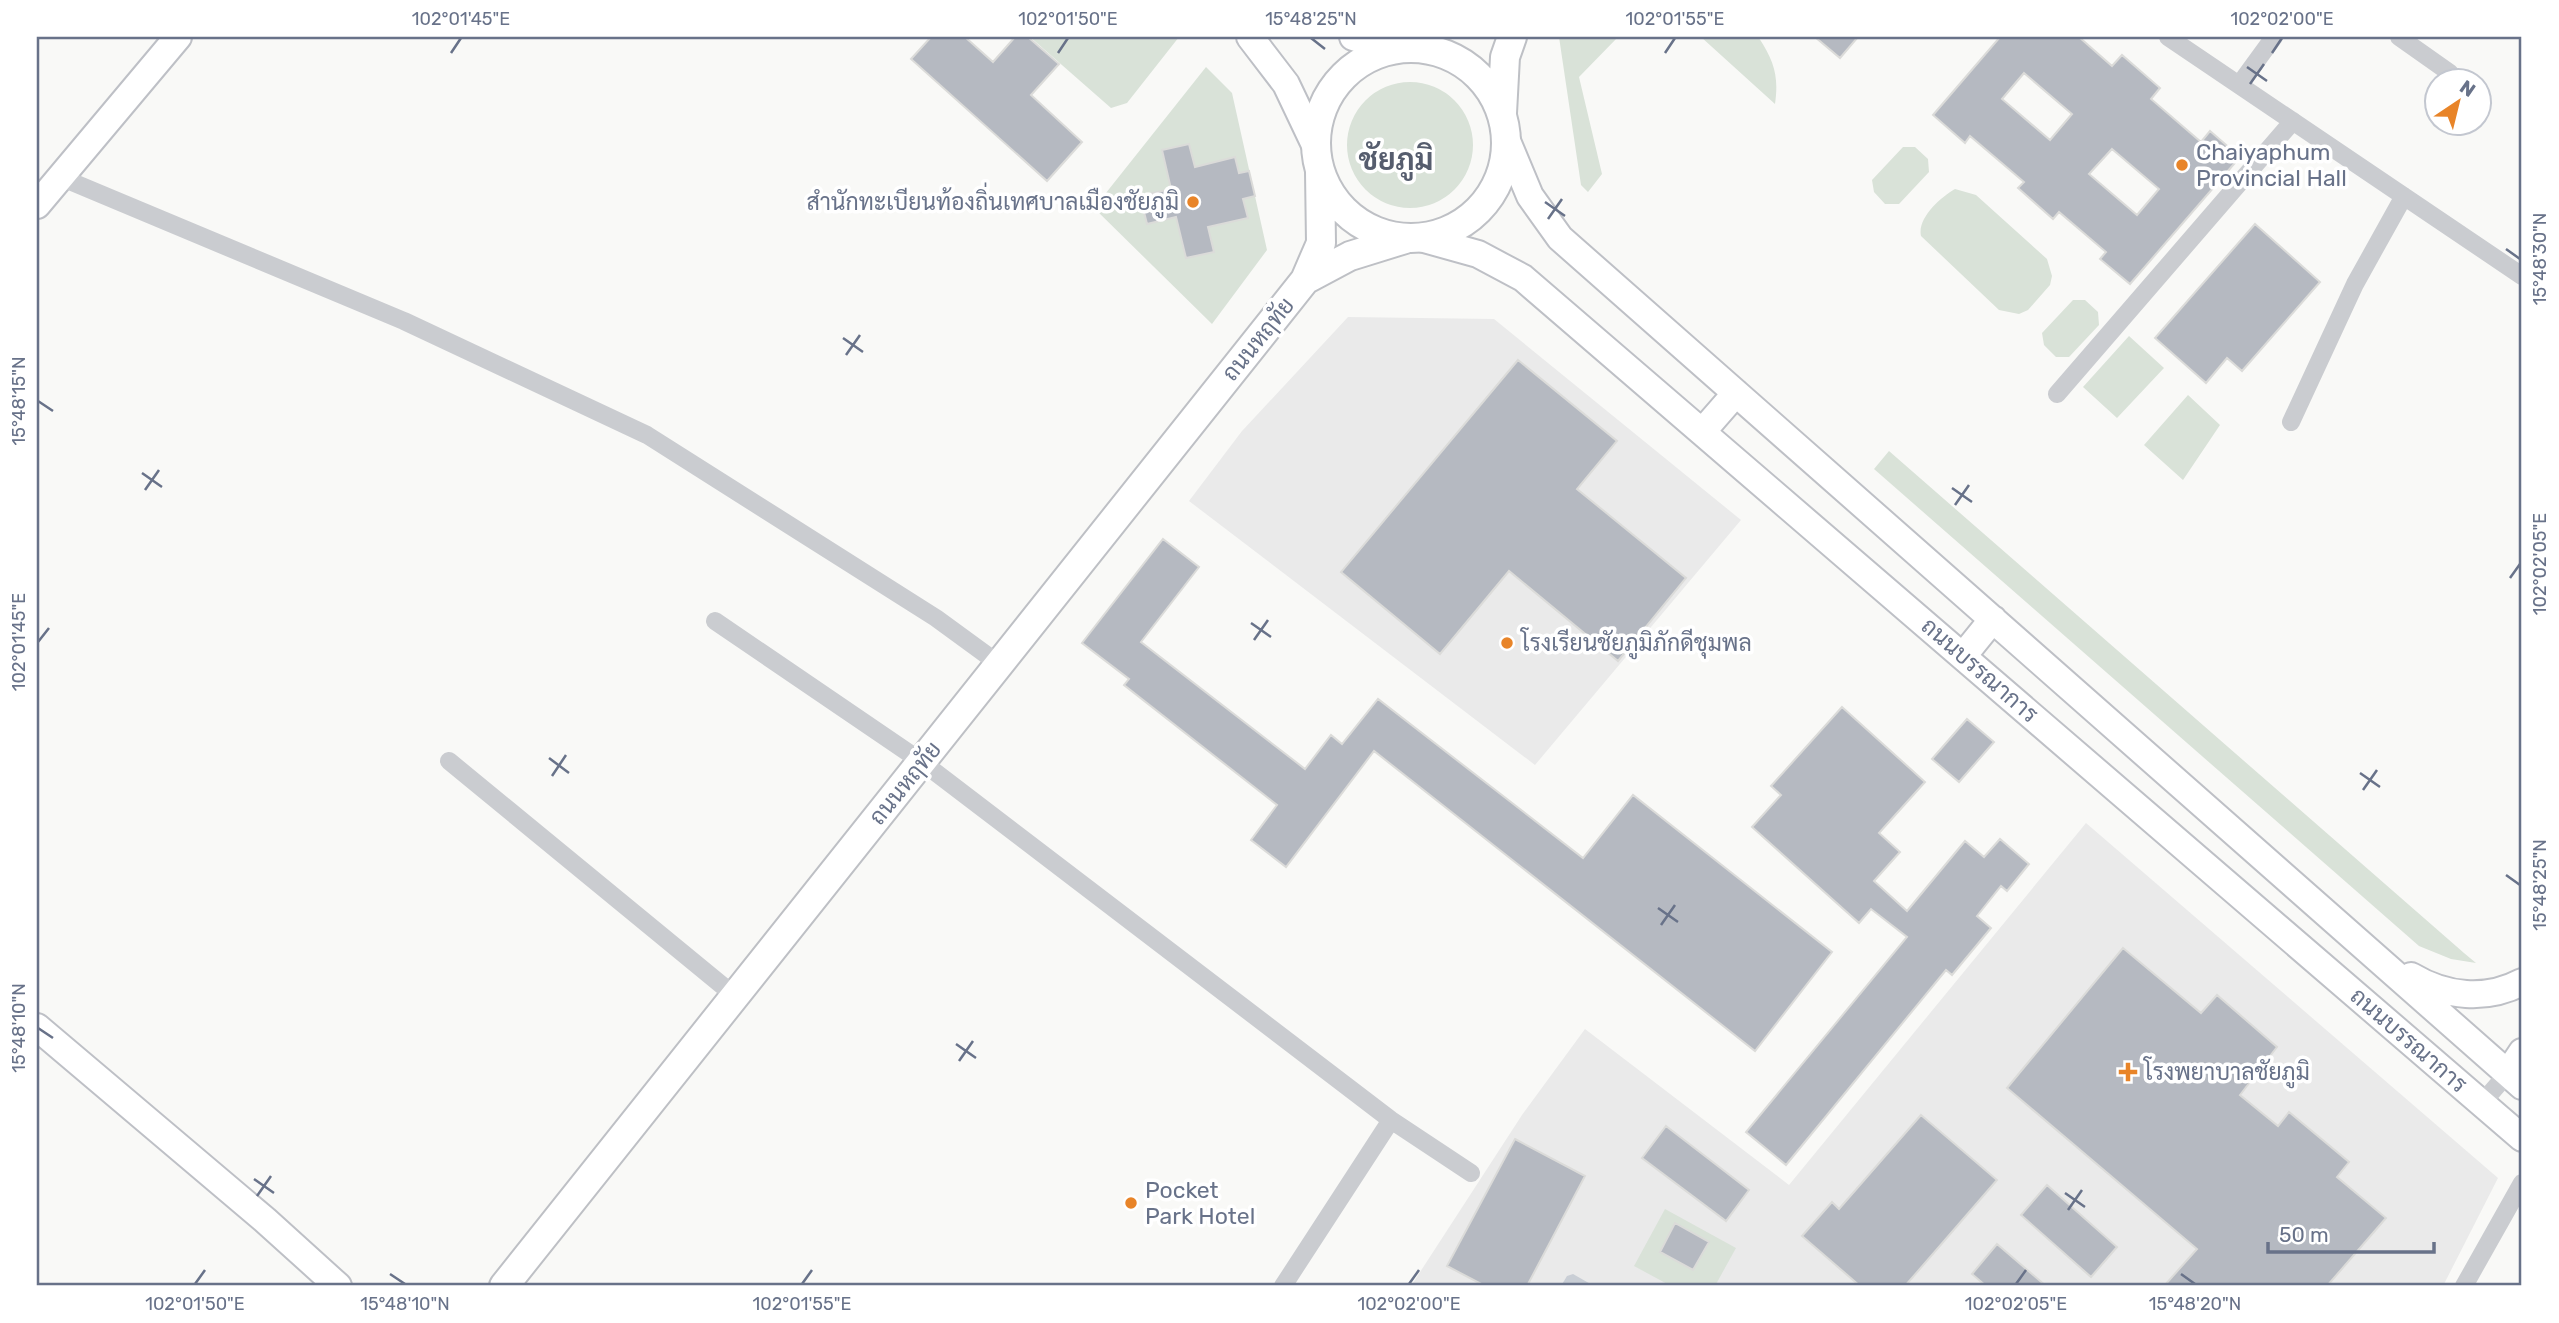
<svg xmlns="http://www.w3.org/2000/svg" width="2559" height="1323" viewBox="0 0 2559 1323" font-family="Rubik,Sarabun,sans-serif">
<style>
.built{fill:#eaeaea}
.green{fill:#d9e2d8}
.water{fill:#c9ced5}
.building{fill:#b5b9c1;stroke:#dbdbd9;stroke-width:2;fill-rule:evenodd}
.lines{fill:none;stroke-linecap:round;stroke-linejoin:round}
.secondary-casing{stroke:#bec0c6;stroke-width:30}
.primary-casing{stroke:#bec0c5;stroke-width:32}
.street{stroke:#caccd0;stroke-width:18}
.secondary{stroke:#fff;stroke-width:26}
.primary{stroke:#fff;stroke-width:28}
.ticks{fill:none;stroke:#687289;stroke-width:2.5}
.poi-dot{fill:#e88428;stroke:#fff;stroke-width:2.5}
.labels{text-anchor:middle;stroke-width:7;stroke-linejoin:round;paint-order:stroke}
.poi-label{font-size:23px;fill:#687289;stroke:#fff;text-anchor:start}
.street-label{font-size:23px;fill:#687289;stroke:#fff}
.district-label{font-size:30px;font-weight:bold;fill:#565d6e;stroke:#fff}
.neatline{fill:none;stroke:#687289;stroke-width:2.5}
.ticks-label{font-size:18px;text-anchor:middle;fill:#687289}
</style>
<rect width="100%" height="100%" fill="#f9f9f7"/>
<path class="built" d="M1348,317L1494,319L1741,520L1535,765L1189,501L1242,431Z
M2086,823L2498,1178L2443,1286H1411L1522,1115L1585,1029L1789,1185Z"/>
<path class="green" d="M1030,37H1179L1127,103L1111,108Z
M1559,37H1618L1579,77L1602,174L1588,192L1581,185Z
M1701,37L1759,38C1774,61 1779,76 1775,104Z
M1206,67L1232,93L1267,250L1212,324L1094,208Z
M1347 145a63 63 0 1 1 126 0a63 63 0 1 1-126 0Z
M1903,147H1915L1928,159L1929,172L1899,204H1885L1874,192L1872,180Z
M1955,189L1976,195L2047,259L2052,276L2050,285L2028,310L2019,314L1999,310L1921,236C1917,218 1941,197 1955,189Z
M2073,300H2085L2098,312L2099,325L2069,357H2056L2044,345L2042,333Z
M2129,336L2164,368L2117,418L2083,387Z
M2188,395L2220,425L2183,480L2144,445Z
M1889,451L2464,953L2476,963L2451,959L2419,946L1874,469Z
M1665,1209L1736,1248L1715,1286H1671L1634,1266Z"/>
<path class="water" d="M1573,1274L1594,1286H1561L1567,1276Z"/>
<path class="building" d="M931,37H965L993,62L1015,37H1028L1059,64L1031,95L1082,142L1047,181L911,59Z
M1815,37H1858L1840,58Z
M2000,37H2079L2112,66L2122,55L2160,88L2151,99L2201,142L2210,131L2240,157L2130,284L2100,259L2106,252L2059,212L2053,219L2018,188L2024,182L1970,136L1965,143L1933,115ZM2024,73L2072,114L2050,140L2002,99ZM2112,149L2159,189L2137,215L2089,174Z
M1189,144L1195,167L1235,157L1239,173L1249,171L1255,196L1243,199L1248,218L1208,227L1214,252L1186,258L1176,217L1147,224L1140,196L1171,189L1162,150Z
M2255,224L2320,282L2242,371L2227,358L2206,383L2155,338Z
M1518,360L1617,441L1577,489L1686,578L1618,661L1509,571L1440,654L1341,572Z
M1163,539L1199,567L1141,642L1305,769L1331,735L1342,744L1378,699L1583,858L1633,795L1832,952L1755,1051L1374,751L1286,867L1251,840L1277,805L1124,685L1129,679L1082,643Z
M1842,707L1925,782L1879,833L1900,852L1874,881L1907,911L1965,841L1984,857L2000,839L2029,864L2007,891L2001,886L1977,916L1991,928L1952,975L1946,970L1786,1165L1746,1132L1907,937L1871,909L1859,923L1752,827L1781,795L1771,786Z
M1967,719L1994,742L1959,782L1932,759Z
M2123,948L2201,1013L2217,995L2277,1047L2240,1095L2278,1126L2289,1112L2349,1162L2337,1177L2386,1218L2327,1286H2164L2197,1249L2007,1088Z
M1921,1115L1997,1180L1905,1286H1860L1802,1236L1832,1202L1839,1209Z
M1666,1126L1749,1190L1726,1221L1642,1158Z
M1515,1139L1585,1176L1527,1286H1485L1447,1266Z
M2047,1185L2117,1247L2091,1277L2021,1215Z
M1675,1223L1709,1242L1693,1270L1660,1252Z
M1997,1244L2046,1286H1986L1972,1274Z"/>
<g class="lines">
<defs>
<path id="secondary" d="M1250,37L1286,84L1315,145
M1353,37L1389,49
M1507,141L1530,196L1560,238L2522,1086
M37,205L178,37
M1417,237L1478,254L1523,278L2522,1138
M1702,432L1736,393
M1963,656L1993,619
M2411,976C2446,997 2486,1001 2522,982
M37,1027L265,1220L338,1286
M2508,1073L2522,1052"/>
<path id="primary" d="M1316 143a95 95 0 1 1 190 0a95 95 0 1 1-190 0Z
M1502,113L1505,57L1512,37
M1305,280L1350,256L1405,239
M504,1286L1305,280L1321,243L1320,172"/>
</defs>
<use href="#secondary" class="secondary-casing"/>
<use href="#primary" class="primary-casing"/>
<path class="street" d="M2168,37L2522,276
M2399,37L2450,73
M2239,85L2274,37
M60,177L404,321L647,435L936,618L999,664
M2057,394L2293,121
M2291,422L2355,284L2404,196
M715,621L922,762L1391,1120L1471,1173
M449,761L735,996
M2482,1103L2508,1073
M1283,1286L1391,1120
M2464,1286L2522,1183"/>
<use href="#secondary" class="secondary"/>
<use href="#primary" class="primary"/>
</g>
<path class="ticks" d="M1311,38L1325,49M451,53L461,38M1058,53L1068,38M1665,53L1675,38M2272,53L2282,38M2247,67L2267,81M2250,84L2264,64M1545,202L1565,216M1548,219L1562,199M2506,249L2520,259M843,338L863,352M846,355L860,335M38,401L53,411M142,473L162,487M1952,488L1972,502M145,490L159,470M1955,505L1969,485M2510,578L2520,564M1251,623L1271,637M1254,640L1268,620M38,642L49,628M549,758L569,773M2360,773L2380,787M552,776L566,755M2363,790L2377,770M2506,875L2520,885M1658,908L1678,922M1661,925L1675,905M38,1028L53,1038M956,1044L976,1058M959,1061L973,1041M254,1179L274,1193M2065,1193L2085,1207M257,1196L271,1176M2068,1210L2082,1190M390,1274L405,1284M2181,1274L2195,1284M195,1284L205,1270M802,1284L812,1270M1409,1284L1419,1270M2016,1284L2026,1270"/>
<g class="poi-dot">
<circle cx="2182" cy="165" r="7"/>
<circle cx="1193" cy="202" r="7"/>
<circle cx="1507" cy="643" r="7"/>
<path d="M2124.5 1061.5h7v7h7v7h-7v7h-7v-7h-7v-7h7z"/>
<circle cx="1131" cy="1203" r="7"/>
</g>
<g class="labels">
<g class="poi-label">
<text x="2196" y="160">Chaiyaphum<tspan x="2196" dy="26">Provincial Hall</tspan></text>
<text x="1179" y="210" text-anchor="end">สำนักทะเบียนท้องถิ่นเทศบาลเมืองชัยภูมิ</text>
<text x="1521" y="651">โรงเรียนชัยภูมิภักดีชุมพล</text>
<text x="2144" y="1080">โรงพยาบาลชัยภูมิ</text>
<text x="1145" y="1198">Pocket<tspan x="1145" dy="26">Park Hotel</tspan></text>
</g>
<g class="street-label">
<text transform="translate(1258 339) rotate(-51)" y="8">ถนนหฤทัย</text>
<text transform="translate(1980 670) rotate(41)" y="8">ถนนบรรณาการ</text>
<text transform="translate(905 783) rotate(-51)" y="8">ถนนหฤทัย</text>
<text transform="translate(2409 1040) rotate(41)" y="8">ถนนบรรณาการ</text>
</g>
<g class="district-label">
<text x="1396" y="170">ชัยภูมิ</text>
</g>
</g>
<rect width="2559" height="1323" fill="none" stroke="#ffffff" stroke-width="77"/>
<g transform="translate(2458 102) rotate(35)"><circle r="33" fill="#ffffff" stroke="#c3c7d0" stroke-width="2"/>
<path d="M0-5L12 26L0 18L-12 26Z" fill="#e88428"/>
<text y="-10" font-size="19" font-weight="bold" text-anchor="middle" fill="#687289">N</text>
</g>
<path d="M2268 1242v10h166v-10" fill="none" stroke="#687289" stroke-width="3.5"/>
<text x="2279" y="1242" font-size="21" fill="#687289" stroke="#ffffff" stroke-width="5" paint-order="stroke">50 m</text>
<rect x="38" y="38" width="2482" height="1246" class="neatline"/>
<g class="ticks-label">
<text x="461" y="25">102°01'45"E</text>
<text x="1068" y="25">102°01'50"E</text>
<text x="1311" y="25">15°48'25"N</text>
<text x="1675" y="25">102°01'55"E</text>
<text x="2282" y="25">102°02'00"E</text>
<text transform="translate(2540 259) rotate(-90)" y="6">15°48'30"N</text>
<text transform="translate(19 401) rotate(-90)" y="6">15°48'15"N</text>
<text transform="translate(2540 564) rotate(-90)" y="6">102°02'05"E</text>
<text transform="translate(19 642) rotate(-90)" y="6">102°01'45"E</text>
<text transform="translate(2540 885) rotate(-90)" y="6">15°48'25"N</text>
<text transform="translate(19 1028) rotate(-90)" y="6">15°48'10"N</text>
<text x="195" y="1310">102°01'50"E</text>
<text x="405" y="1310">15°48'10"N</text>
<text x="802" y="1310">102°01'55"E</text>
<text x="1409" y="1310">102°02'00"E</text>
<text x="2016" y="1310">102°02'05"E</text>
<text x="2195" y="1310">15°48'20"N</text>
</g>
</svg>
